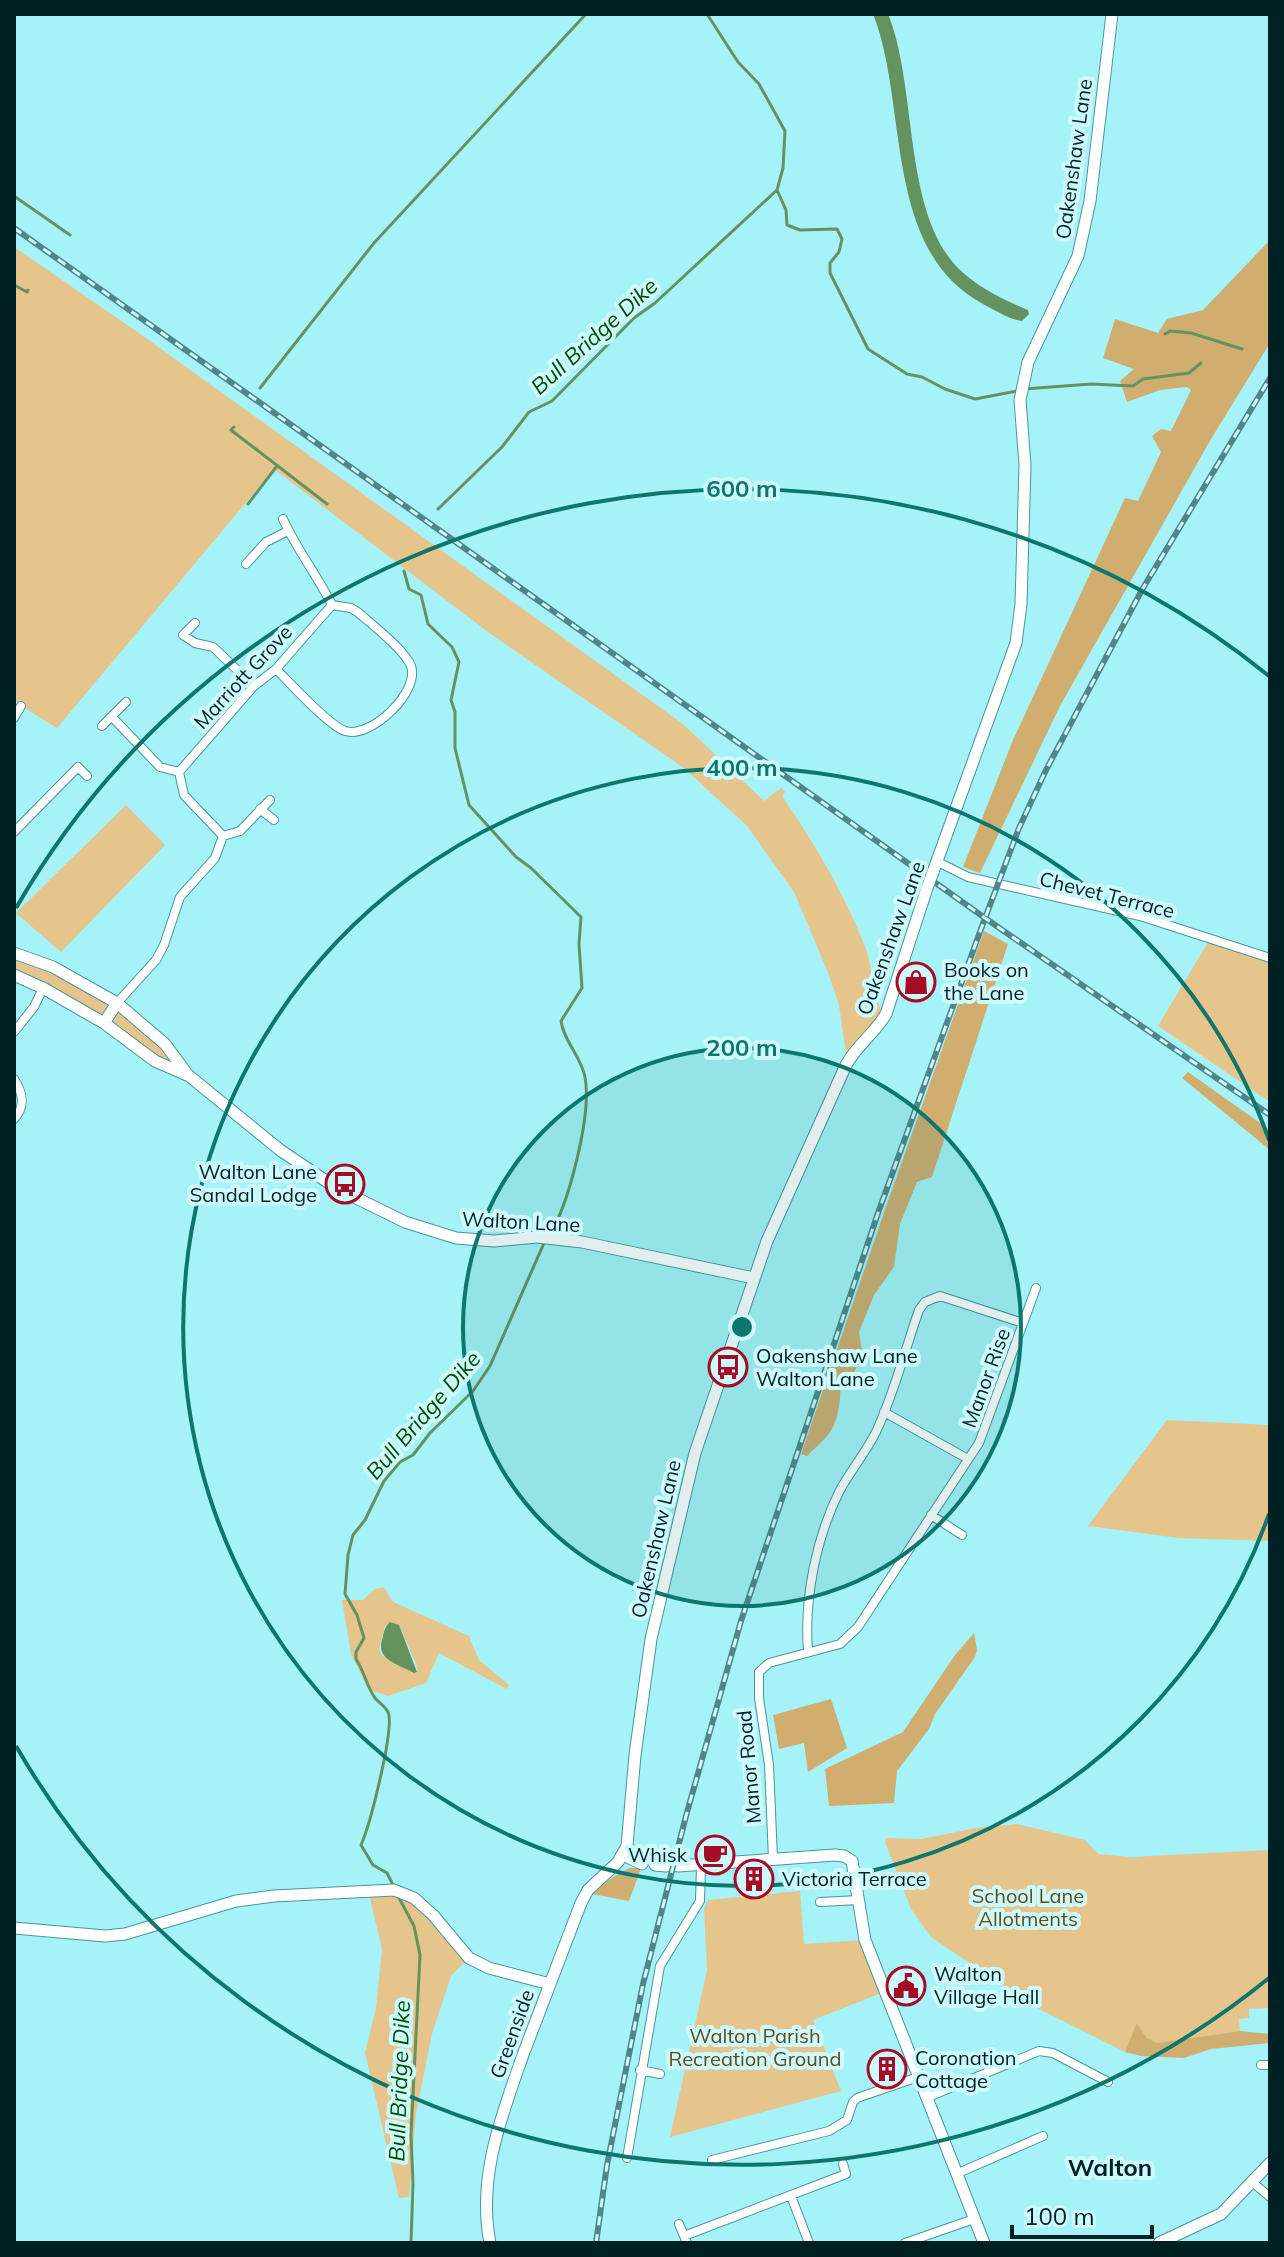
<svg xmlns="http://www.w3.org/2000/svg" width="1284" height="2257" viewBox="0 0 1284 2257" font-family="Mulish,sans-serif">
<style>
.green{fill:#e5c58b;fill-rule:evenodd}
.forest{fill:#d0ae6f}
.water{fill:#649360}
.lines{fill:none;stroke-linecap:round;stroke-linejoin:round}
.stream{stroke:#649360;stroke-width:3}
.street-casing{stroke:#48959b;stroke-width:10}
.secondary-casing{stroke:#48959b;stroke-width:13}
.street{stroke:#fff;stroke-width:8}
.secondary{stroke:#fff;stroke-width:11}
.rail-casing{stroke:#50868a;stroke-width:6}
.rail{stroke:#cdfafe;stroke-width:3;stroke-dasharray:9;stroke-linecap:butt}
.secondary-bridge-casing{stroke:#48959b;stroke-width:13;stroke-linecap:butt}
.secondary-bridge{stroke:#fff;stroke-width:11}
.ring{fill:none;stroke:#0f766e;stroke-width:4}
.labels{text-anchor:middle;stroke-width:8;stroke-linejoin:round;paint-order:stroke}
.street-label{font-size:20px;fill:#002123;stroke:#cdfafe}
.poi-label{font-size:20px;fill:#002123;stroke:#cdfafe;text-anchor:start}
.park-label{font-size:20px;fill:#624b1a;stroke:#cdfafe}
.water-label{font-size:22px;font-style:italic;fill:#024c02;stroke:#cdfafe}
.quarter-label{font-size:24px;font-weight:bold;fill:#002123;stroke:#cdfafe}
.centre{fill:#0f766e;stroke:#cdfafe;stroke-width:4}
.ring-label{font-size:24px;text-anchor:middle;font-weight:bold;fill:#0f766e;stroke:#cdfafe;stroke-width:8;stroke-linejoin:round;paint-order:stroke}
</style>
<rect width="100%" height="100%" fill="#a5f3f9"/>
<path class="green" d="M14,247L136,331L683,724L764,801L781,788L785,792L782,796C814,843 843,891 864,944C873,965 871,989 881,1010L872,1024L846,1054L839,1005L829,975L794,892L747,826L684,768L488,632L274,469L57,728L21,706L14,699Z
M126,805L165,845L61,952L16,913Z
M1208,942L1270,962V1102L1158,1026Z
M14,953L117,1003L188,1075L104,1023L14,975Z
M1167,1420L1270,1425V1541L1179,1538L1088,1526Z
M384,1587L393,1602L469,1636L479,1660L509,1685L507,1689L439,1653L426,1683L388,1696L368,1689L351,1654L342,1600H363L375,1589ZM399,1625L417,1666V1671L381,1655L379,1649L385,1626Z
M1017,1824L1085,1840L1098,1854L1131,1857L1270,1850V2008L1249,2009V2018L1239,2019L1240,2031L1157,2043L1147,2038L1138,2024L1125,2052L1035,2007L931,1937L911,1909L885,1842L886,1838L922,1839L981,1827Z
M368,1890L405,1893L469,1958L451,1976L432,2034L416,2113L409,2197L399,2198L365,2053L376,2008L382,1949Z
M800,1891L804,1944L865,1940L884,1992L813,2020L841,2091L670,2137L707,1970L704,1909L708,1900Z"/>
<path class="forest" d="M1270,240V343L1211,439L1060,706L980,873L963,867L1013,740L1125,498L1138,501L1161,452L1152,436L1161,429L1171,431L1191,390L1187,387L1160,390L1127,402L1120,381L1134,369L1103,358L1115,319L1158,333L1167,319L1203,310Z
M984,931L1008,944L932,1177L917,1182L900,1224L894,1267L874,1295L859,1332L862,1351L854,1374L843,1379C839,1388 841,1397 839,1406C835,1433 825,1438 807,1456L801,1454L887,1204Z
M1188,1072L1270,1130V1150L1182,1078Z
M974,1633L977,1650L975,1657L935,1714L929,1729L897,1771L894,1803L829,1806L825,1769L903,1732L955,1655Z
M831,1699L847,1748L808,1772L804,1743L779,1749L773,1715Z
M629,1868H641L629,1901L592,1894L610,1879Z
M1137,2023L1147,2038L1157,2043L1240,2031L1270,2034V2043L1211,2049L1184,2058L1141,2056L1125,2052Z"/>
<path class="water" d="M873,14H888C918,87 902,214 960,270C979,288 1004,300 1028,310L1029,314L1022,321C1008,319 995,310 983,304C882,250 909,104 873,14Z
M390,1622L399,1625L417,1672L414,1673C398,1664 376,1660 382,1640C384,1632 384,1628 390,1622Z"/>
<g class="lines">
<path class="stream" d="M777,190L786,210L787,225L800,230L837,229L842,239L839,252L830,263V273L868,349L907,374L922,377L945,389L975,399L1017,391
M14,196L70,235
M14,285L27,292L28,290
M1165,334L1170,331L1191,333L1242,349
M260,388L374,243L586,14
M1024,389L1091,384L1133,386L1143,379L1189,373L1201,363
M234,427L231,430L327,504
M248,504L277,466
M438,509L502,447L529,412L552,401L634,318L655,303L777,190L783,168L785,131L759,84L738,62L707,14
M404,571L409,589L421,595L428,624L452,647L459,662L451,700L455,712V748L469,805L516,857L531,868L581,917L579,944L582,988L561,1021C564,1042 581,1056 585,1077C592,1114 569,1204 549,1236
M393,1885L387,1873L373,1865L361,1845C370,1825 395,1728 388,1712C385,1706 379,1703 375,1698C367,1687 364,1671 356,1659V1652L364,1638L357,1615L345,1594L348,1555L353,1535L365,1520L384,1481L400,1462L413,1455L430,1433L473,1391L490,1366L544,1243
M398,1896L414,1926L420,1955L411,2135L413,2183L411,2243"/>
<defs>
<path id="street" d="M283,519C297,550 317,575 332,605
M246,564L266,542L288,531
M195,623L183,635L195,643L213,647L254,686
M276,669C291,684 328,725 345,731C371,739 420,692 411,666C405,650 372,625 359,613L351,608L332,605
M112,717L160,767L179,772
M14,718L21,706
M102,726L126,702
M260,809L274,820
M14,832L78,767L87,776
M223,836L240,831L270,800
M938,862L968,877L1140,916L1270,958
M117,1003L156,960L164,945L180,897L215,858L223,836L184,795L179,772L254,686L276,669L332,605
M14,1032L34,1007L43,988
M14,1079C23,1093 26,1106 14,1119
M884,1412L968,1459
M931,1515L962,1535
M808,1651C804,1598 816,1538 840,1490C851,1470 866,1452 876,1432C894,1394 905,1350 919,1310L925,1302L940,1296L1023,1323
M773,1859L769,1765L759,1698V1672L769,1663L840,1644L858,1627L979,1443L1036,1288
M820,1902L859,1900
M1261,2065H1270
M640,2070L660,2074
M926,2098L1039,2051L1053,2053L1108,2082
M627,2158L660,1966L700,1901L701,1866
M712,2160L829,2131L847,2120L853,2102L857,2098L918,2077
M956,2174L1043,2136
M1252,2182L1270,2197
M791,2196L809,2243
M679,2224L687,2243
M684,2236L846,2174L843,2164
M905,2243L974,2219"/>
<path id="secondary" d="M933,872L1016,643L1021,604L1025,465L1020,400L1028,362L1078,256L1090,201L1112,14
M14,953L53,967L117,1003L165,1044L188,1075L280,1150L338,1189L405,1222L456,1238L494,1241L537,1237L582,1242L754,1278
M14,975L43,988L104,1023L155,1061L187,1075
M104,1023L117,1003
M623,1855L642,1864
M655,1865L666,1866
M678,1866L835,1855L844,1856L852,1861L865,1940L984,2243
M14,1928L105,1936L125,1934L236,1901L274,1896L394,1890L414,1898L433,1915L469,1958L489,1968L550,1984
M490,2243C477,2176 502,2115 524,2052C543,2002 562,1953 581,1903L588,1890L618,1862L627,1846L635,1755L651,1639L695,1453L767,1241L846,1065C857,1045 875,1033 886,1014L927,888
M1159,2243L1221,2214L1270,2163"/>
</defs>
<use href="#street" class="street-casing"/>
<use href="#secondary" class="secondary-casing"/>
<use href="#street" class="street"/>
<use href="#secondary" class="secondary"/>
<defs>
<path id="rail" d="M14,228L985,918L1270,1115
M596,2243L607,2165L643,1984L686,1816L741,1621L878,1213L981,929L1019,828L1046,770L1143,588L1270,378"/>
</defs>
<use href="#rail" class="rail-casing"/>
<use href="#rail" class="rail"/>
<defs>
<path id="secondary-bridge" d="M927,888L933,872"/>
</defs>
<use href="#secondary-bridge" class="secondary-bridge-casing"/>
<use href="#secondary-bridge" class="secondary-bridge"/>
</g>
<circle cx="742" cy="1327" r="279" fill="#0f766e" fill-opacity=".12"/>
<g class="ring">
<circle cx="742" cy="1327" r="279"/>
<path d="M1269 1514A559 559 0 1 1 1269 1140"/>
<path d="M1269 1978A838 838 0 0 1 16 1746M16 908A838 838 0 0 1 1269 676"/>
</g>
<defs>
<symbol id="shop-ring" viewBox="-11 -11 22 22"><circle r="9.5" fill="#cdfafe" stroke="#a60c24" stroke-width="1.5"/><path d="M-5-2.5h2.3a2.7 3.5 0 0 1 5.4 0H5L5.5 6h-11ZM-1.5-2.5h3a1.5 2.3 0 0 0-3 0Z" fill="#a60c24"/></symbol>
<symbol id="bus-ring" viewBox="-11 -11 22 22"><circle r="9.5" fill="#cdfafe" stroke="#a60c24" stroke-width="1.5"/><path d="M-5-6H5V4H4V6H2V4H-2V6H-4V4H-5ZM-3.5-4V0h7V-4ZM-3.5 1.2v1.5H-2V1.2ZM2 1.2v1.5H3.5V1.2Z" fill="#a60c24"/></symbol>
<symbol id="cafe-ring" viewBox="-11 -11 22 22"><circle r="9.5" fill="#cdfafe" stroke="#a60c24" stroke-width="1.5"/><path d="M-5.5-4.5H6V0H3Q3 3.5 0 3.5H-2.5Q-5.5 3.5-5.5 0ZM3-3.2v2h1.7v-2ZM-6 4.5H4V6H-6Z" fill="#a60c24"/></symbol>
<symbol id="building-ring" viewBox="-11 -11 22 22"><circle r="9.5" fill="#cdfafe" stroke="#a60c24" stroke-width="1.5"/><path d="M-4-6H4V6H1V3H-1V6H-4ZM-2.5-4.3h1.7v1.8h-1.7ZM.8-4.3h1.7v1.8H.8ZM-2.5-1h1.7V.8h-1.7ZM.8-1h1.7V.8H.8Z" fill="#a60c24"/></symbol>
<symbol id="civic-ring" viewBox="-11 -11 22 22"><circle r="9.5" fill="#cdfafe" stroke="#a60c24" stroke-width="1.5"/><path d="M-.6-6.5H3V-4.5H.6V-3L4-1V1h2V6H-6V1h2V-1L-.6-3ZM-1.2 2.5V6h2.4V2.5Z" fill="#a60c24"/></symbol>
</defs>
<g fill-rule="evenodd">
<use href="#shop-ring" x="894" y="960" width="44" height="44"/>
<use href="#bus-ring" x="323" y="1162" width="44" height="44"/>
<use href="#bus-ring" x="706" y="1345" width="44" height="44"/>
<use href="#cafe-ring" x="693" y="1833" width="44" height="44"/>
<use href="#building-ring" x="732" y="1857" width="44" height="44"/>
<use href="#civic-ring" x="884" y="1964" width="44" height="44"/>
<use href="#building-ring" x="865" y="2047" width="44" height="44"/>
</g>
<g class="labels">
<g class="street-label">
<text transform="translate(1074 159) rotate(-82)" y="7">Oakenshaw Lane</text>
<text transform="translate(243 677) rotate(-47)" y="7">Marriott Grove</text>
<text transform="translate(1107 895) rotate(14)" y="7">Chevet Terrace</text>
<text transform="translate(891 938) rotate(-70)" y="7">Oakenshaw Lane</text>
<text transform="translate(521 1222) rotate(3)" y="7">Walton Lane</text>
<text transform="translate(986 1378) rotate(-70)" y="7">Manor Rise</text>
<text transform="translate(656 1539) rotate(-77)" y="7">Oakenshaw Lane</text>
<text transform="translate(749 1767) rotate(-95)" y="7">Manor Road</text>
<text transform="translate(512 2034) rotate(-70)" y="7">Greenside</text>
</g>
<g class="poi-label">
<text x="944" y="977">Books on<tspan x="944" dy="23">the Lane</tspan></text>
<text x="317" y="1179" text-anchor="end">Walton Lane<tspan x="317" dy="23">Sandal Lodge</tspan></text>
<text x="756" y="1363">Oakenshaw Lane<tspan x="756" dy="23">Walton Lane</tspan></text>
<text x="687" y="1862" text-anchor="end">Whisk</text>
<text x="782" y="1886">Victoria Terrace</text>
<text x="934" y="1981">Walton<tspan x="934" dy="23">Village Hall</tspan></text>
<text x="915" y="2065">Coronation<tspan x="915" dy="23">Cottage</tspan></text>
</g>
<g class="park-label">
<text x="1028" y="1903">School Lane<tspan x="1028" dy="23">Allotments</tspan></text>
<text x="755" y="2043">Walton Parish<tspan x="755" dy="23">Recreation Ground</tspan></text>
</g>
<g class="water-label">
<text transform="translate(594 336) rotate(-42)" y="8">Bull Bridge Dike</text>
<text transform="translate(423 1415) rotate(-49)" y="8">Bull Bridge Dike</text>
<text transform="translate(399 2081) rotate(-88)" y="8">Bull Bridge Dike</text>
</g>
<g class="quarter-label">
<text x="1110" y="2176">Walton</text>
</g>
</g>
<circle cx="742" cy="1327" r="12" class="centre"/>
<g class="ring-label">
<text x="742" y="497">600 m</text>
<text x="742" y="776">400 m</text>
<text x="742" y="1056">200 m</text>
</g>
<rect width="1284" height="2257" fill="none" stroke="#002123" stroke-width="32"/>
<path d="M1012 2225v12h140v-12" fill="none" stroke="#002123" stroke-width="4"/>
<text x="1024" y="2225" font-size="24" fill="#002123" stroke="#cdfafe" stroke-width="6" paint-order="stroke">100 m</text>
</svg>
